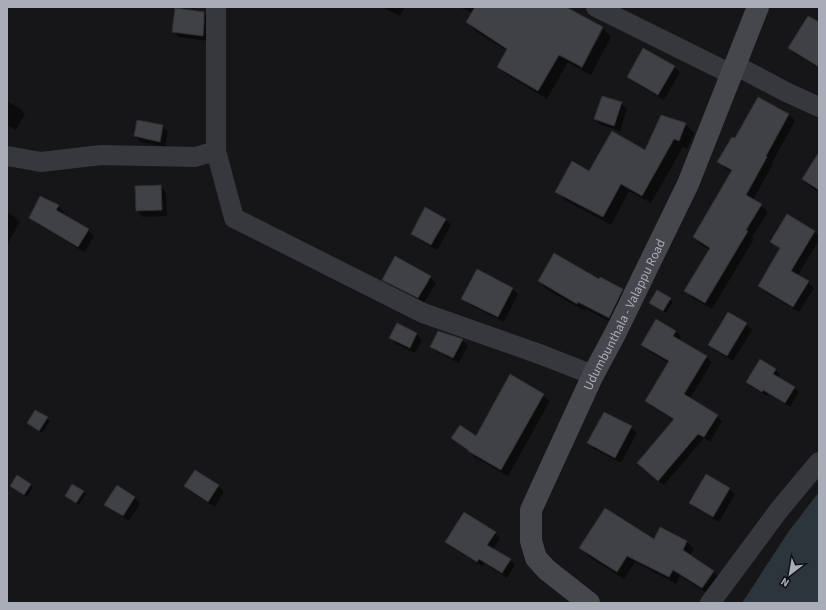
<svg xmlns="http://www.w3.org/2000/svg" width="826" height="610" viewBox="0 0 826 610" font-family="'Source Sans 3',sans-serif">
<style>
.water{fill:#2c353c}
.shadow{fill:#0007}
.building{fill:#404145;stroke:#303034}
.lines{fill:none;stroke-linecap:round;stroke-linejoin:round}
.minor{stroke:#37383d;stroke-width:20}
.secondary{stroke:#45474d;stroke-width:22}
.labels{text-anchor:middle;stroke-width:3;stroke-linejoin:round;paint-order:stroke}
.street-label{font-size:13px;fill:#a8adb8;stroke:#111113}
</style>
<rect width="100%" height="100%" fill="#161618"/>
<path class="water" d="M819,492V603H742L789,531Z"/>
<path class="shadow" d="M382,7H405L400,16Z
M459,7H564L603,28L611,37L591,75L581,70L603,30H601L579,69L568,62L547,99L507,75L498,67L507,51L476,31L467,22L473,13Z
M176,9L204,13L210,18L208,41L179,37L173,31Z
M819,23V68L795,54L789,48Z
M674,67L680,72L664,100L634,82L628,76Z
M7,101L21,109L25,114L16,130L7,125Z
M621,103L627,109L620,131L601,125L595,119Z
M789,114L795,121L772,163L773,164L753,200L761,205L768,212L752,237L754,239L712,309L692,298L686,291L710,250L700,244L694,237L732,172L725,168L719,162L736,140Z
M661,116L686,124L694,133L687,149L683,147L651,203L629,191L611,225L565,200L557,191L589,172L645,151Z
M162,126L168,131L165,147L140,142L135,136Z
M819,154V192L812,188L803,179Z
M160,186L166,192L167,216L143,217L137,211Z
M58,206L64,212L63,214L88,230L94,236L84,252L36,223L30,218Z
M7,212L14,216L20,222L7,245Z
M787,215L815,232L819,236V240L798,275L808,282L814,288L799,312L765,292L759,286L781,250L771,242Z
M445,219L451,225L437,250L418,239L412,234Z
M430,277L436,283L424,303L389,285L384,279Z
M599,280L622,290L630,298L616,325L586,309L585,311L546,289L539,281Z
M512,289L518,294L504,322L468,304L463,298Z
M670,299L673,302L666,313L653,305L650,303Z
M729,314L746,324L752,330L733,361L716,351L710,345Z
M657,320L676,331L681,337L679,340L706,357L712,362L690,399L717,416L722,421L710,442L704,438L664,485L643,468L674,420L651,406L646,401L669,363L647,350L642,344Z
M398,324L417,334L422,340L415,353L396,344L391,338Z
M439,332L462,340L468,346L459,363L437,352L431,347Z
M775,370L780,374L778,378L794,388L799,392L790,407L768,394L767,396L752,387L748,382Z
M543,395L550,401L508,476L476,458L459,444L452,438H476Z
M47,418L50,421L42,433L28,423Z
M631,427L637,433L621,463L594,449L588,443Z
M30,485L33,487L27,497L11,486Z
M186,486H218L224,492L215,507L191,492Z
M117,487L135,498L140,504L129,521L111,510L106,504Z
M729,489L735,494L719,522L696,508L690,503Z
M83,492L86,494L79,505L68,498Z
M660,528L687,542L694,549L690,556L713,571L721,579L710,595L680,576L676,584L635,562L624,579L588,556L581,548L654,540Z
M495,533L500,538L493,549L510,560L515,565L507,578L484,563L482,566L451,547L446,542Z"/>
<path class="building" d="M475,7H566L603,27L582,67L559,55L538,91L497,67L507,49L466,22Z
M175,8L204,12V22L203,36L172,32Z
M808,16L819,22V67L788,48Z
M643,48L675,66L658,95L627,77Z
M602,96L622,102L614,126L594,119Z
M758,97L789,114L766,156L767,157L746,195L762,204L746,230L748,231L705,303L684,291L710,248L693,237L732,170L717,162L732,137L735,138Z
M661,115L686,123L679,141L674,139L642,196L621,184L603,217L555,192L572,161L589,171L612,131L645,150Z
M137,120L163,125L160,142L134,136Z
M819,152V190L802,179Z
M161,185L162,210L136,211L135,186Z
M40,196L59,205L56,210L89,229L78,247L29,218Z
M425,207L446,219L431,245L411,234Z
M787,214L815,231L791,271L809,281L793,307L758,286L780,248L770,242Z
M554,253L599,279L600,277L623,289L609,318L578,302L577,304L538,281Z
M395,256L431,276L418,298L382,280Z
M477,269L513,288L498,317L461,299Z
M657,290L671,298L663,311L649,303Z
M728,312L747,323L727,356L708,345Z
M656,319L676,331L673,336L707,356L684,394L718,415L704,437L698,434L658,481L637,463L674,419L645,401L669,361L641,345Z
M397,323L417,333L410,348L389,338Z
M438,331L463,339L453,358L430,347Z
M760,359L776,369L773,374L795,387L785,403L763,390L762,392L746,382Z
M510,374L544,394L501,470L468,451V450L451,438L460,425L476,436Z
M35,410L48,417L39,431L27,423Z
M604,412L632,426L615,458L587,443Z
M195,470L219,485L208,502L184,486Z
M706,474L730,488L713,517L689,503Z
M17,475L31,484L24,495L10,486Z
M72,484L84,491L76,503L65,496Z
M117,485L135,497L123,516L104,505Z
M605,508L654,539L660,527L687,541L683,550L714,571L702,588L673,570L669,577L627,556L617,572L579,548Z
M464,512L496,532L487,545L511,559L502,573L479,559L477,562L445,542Z"/>
<g class="lines">
<path class="minor" d="M596,7L731,74
M735,65L786,92L819,107
M216,151V7
M7,156L41,162L101,155L195,157L216,151L234,218L423,313L542,355L593,375
M710,603L779,510L819,462"/>
<path class="secondary" id="s1" d="M589,603L547,570L536,558L531,541V510L593,375L615,334L688,184L758,7"/>
</g>
<g class="labels">
<g class="street-label">
<text dy="5" stroke="none"><textPath href="#s1" startOffset="335">Udumbunthala - Valappu Road</textPath></text>
</g>
</g>
<rect width="826" height="610" fill="none" stroke="#a8adb8" stroke-width="16"/>
<g transform="translate(790 574) rotate(211)" stroke="#111113" stroke-width="3" paint-order="stroke">
<path d="M0-3L7 15L0 10L-7 15Z" fill="#a8adb8"/>
<text y="-6" font-size="11" font-weight="bold" text-anchor="middle" fill="#a8adb8">N</text>
</g>
</svg>
